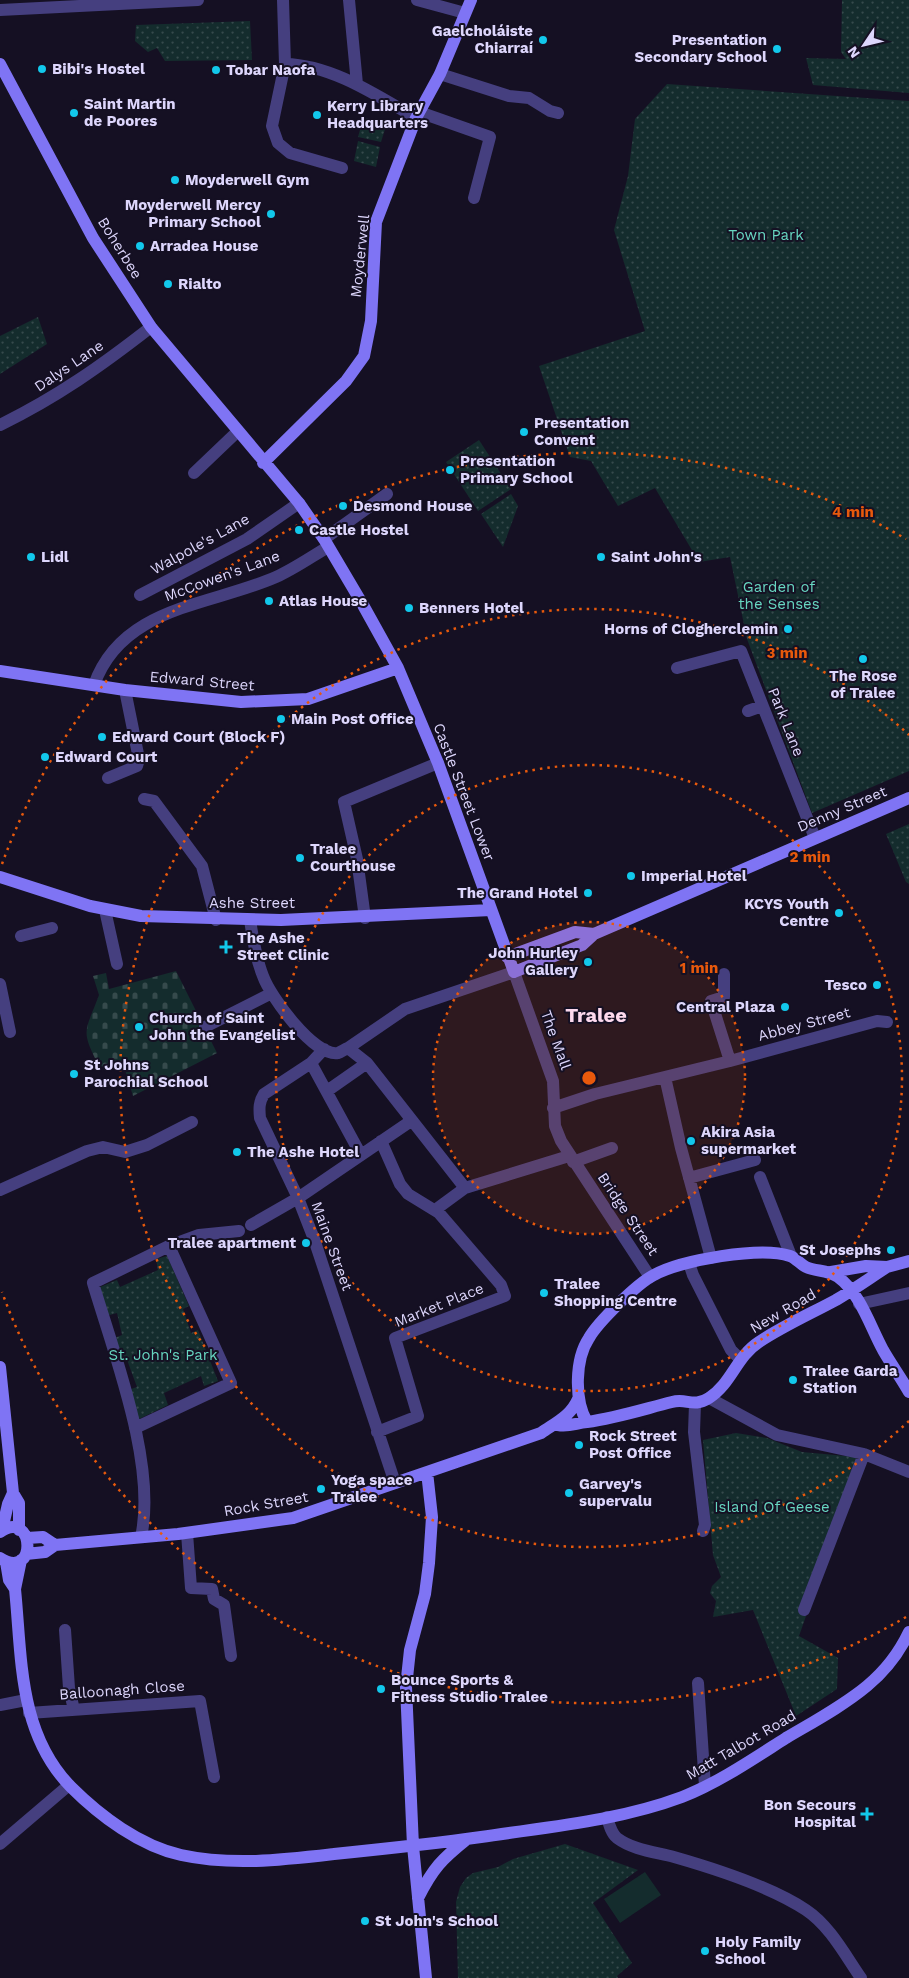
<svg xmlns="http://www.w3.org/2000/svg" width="909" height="1978" viewBox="0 0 909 1978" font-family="'Work Sans',sans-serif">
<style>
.green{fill:url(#green-dots)}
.cemetery{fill:url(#cemetery-stones)}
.pitch{fill:#142c2d}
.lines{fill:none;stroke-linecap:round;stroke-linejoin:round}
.street{stroke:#453f7f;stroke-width:12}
.secondary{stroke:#7f74f4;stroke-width:12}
.ring{fill:none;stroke:#e8590c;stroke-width:2.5;stroke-dasharray:2.5 5}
.poi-dot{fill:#12c8eb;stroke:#151023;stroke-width:2}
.labels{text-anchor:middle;stroke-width:4;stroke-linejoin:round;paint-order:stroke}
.poi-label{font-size:15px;font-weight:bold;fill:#ddd6fc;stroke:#151023;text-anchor:start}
.park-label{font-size:15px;fill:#67d6c1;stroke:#151023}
.street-label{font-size:15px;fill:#ddd6fc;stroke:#151023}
.district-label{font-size:20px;font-weight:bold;fill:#fcd8ed;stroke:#151023}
.centre{fill:#e8590c;stroke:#151023;stroke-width:2.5}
.ring-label{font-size:15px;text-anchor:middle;font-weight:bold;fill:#e8590c;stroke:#151023;stroke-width:4;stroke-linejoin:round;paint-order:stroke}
</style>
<defs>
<pattern id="green-dots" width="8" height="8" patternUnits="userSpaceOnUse" patternTransform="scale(1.25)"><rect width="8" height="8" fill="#142c2d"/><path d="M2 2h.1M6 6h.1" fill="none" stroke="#364a4c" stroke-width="1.8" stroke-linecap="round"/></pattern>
<pattern id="cemetery-stones" width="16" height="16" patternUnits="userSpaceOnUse" patternTransform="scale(1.25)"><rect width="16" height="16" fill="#142c2d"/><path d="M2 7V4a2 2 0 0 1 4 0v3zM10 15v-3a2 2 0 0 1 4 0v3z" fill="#364a4c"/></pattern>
</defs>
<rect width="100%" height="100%" fill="#151023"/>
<path class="green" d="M842,0H909V93L813,85L806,58L846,59L841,52Z
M250,21L252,60L165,61L157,48L148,52L135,41L136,25Z
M667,84L909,101V771L812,813L747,639L730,557L699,562L655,488L618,506L591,461L570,457L539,366L645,331L614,230L628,176L635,119Z
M367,118L386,126L381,142L358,137L363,119Z
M358,141L380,147L376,167L354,161Z
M38,317L47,344L0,374V336Z
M479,440L511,489L478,511L446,462Z
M511,494L518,506L503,547L481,514Z
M909,824V884L906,882L886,834Z
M167,1256L189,1306L183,1309L191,1333L198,1330L218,1381L204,1386L201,1376L164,1393L168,1405L137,1420L128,1390L137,1387L126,1357L118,1359L112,1339L122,1335L117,1313L106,1316L100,1287L117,1280L120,1287L158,1270L156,1259Z
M736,1433L767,1438L802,1452L857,1457L800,1612L806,1616L799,1636L838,1658L837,1689L796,1716L753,1610L713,1617L716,1601L710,1593L712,1586L721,1577L713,1555L703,1440Z
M565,1844L638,1870L593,1903L632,1963L617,1976L618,1978H458L456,1902L460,1887L466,1878L473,1873L498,1867L513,1859Z"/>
<path class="cemetery" d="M176,971L217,1053L133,1096L125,1070L99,1066C80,1029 85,1033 99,995L93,976L106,973L109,989Z"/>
<path class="pitch" d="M645,1872L661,1895L620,1923L604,1899Z"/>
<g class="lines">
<path class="street" d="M283,0L285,64L272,126L278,143L290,153L342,168
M349,0L357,84
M417,0L465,13
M0,10L198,0
M285,64C332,65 376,95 416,118
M440,74L509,96L529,98L550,111L558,113
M419,112L490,137L474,198
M0,425C57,397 101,366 151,327
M194,473L238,431
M324,539L387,494
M140,595L247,539L299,503
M677,668L741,651L815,838
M94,685C122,606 210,606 276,577C294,569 311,557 328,547
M748,711L762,706
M108,778L137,766L139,759L125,690
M144,799L154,801L202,866L216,920
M105,910L117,964
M365,918L357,859L344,802L438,763
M250,920C253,939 256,959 263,976C270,996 314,1057 338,1053C341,1052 345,1049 348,1048L405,1009L514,972L553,1081L555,1126L561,1141L650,1277
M21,936L52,928
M724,974V997L711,1001L730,1061
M0,984L10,1032
M205,1027L270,994
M348,1048L367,1063L465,1188
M324,1049L311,1063L264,1094C259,1102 259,1108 260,1118L298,1198L314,1239L395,1483
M311,1063L361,1155
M665,1077L681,1148L711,1258
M327,1091L367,1063
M553,1108L595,1094L730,1061L877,1021L887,1022
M573,1162L612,1148
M760,1177L791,1256
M689,1178L755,1160
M0,1190L87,1151L103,1147L125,1152L147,1145L192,1122
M435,1210L465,1188L569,1156
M251,1225L298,1198L411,1121
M169,1246L199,1235L239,1231
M689,1263L693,1275L731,1350L740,1359
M859,1304L909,1293
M709,1398L777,1435L864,1454L909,1472
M695,1404L694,1432L705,1525L703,1531
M135,1428L231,1383L169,1246L93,1283C114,1354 157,1465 141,1537
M377,1432L418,1416L395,1338L505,1296L501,1285L439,1213L408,1194L400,1184L381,1141
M187,1533L191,1588L212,1589L214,1599L224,1605L231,1656
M804,1610L864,1454
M65,1630L69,1688L74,1710
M698,1683L705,1786
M0,1705L26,1700
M29,1713L200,1701L214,1777
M607,1817C609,1824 611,1833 617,1838C633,1850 655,1852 674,1857C716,1869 770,1886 806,1910C830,1926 845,1955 861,1978
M0,1844L69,1785"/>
<path class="secondary" d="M0,64L93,238L151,327L299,503L324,539L363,605L398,668L438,763L514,972L582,945L594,934L909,798
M263,463L346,381L364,356L371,321L376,222L416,118L440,74L471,0
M0,671L125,690L241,702L308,699L398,668
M0,877L90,906L141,916L281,920L491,910
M507,957L575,932L594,934
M831,1272L866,1266L887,1267L909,1261
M0,1367L13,1493L19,1503V1530
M587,1422C574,1400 575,1359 589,1338C598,1322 638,1283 654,1275C681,1260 761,1246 790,1256C796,1258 800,1264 806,1267C816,1272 827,1269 838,1277C860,1293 870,1326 883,1350C891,1364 901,1378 909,1392
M558,1425C569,1427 576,1423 587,1422C616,1418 644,1409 672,1402C687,1398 693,1408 709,1398C732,1383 736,1357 759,1342C783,1326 810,1314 836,1300C853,1290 870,1278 887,1267
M2,1530L8,1504L13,1493
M0,1532C35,1508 38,1582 0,1558
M27,1538L43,1537L55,1545
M26,1554L45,1552L55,1545L178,1534L293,1518L541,1433C555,1423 571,1416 578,1399
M6,1562L9,1580L15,1589C22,1658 18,1733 71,1787C100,1816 140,1846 181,1855C232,1866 282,1860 334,1854C383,1849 432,1844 481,1837C547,1827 618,1821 682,1797C718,1783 753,1759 786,1738C813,1722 843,1706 867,1686C885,1671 899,1653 909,1632
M15,1589L21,1560
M418,1898C433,1868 442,1859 467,1839
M426,1978L413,1846L406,1687L410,1650L425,1594L429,1563L432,1517L427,1472"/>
</g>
<circle cx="589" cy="1078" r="156" fill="#e8590c" fill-opacity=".12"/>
<g class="ring">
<circle cx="589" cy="1078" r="156"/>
<circle cx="589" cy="1078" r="313"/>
<path d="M909 1421A469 469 0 1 1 909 735"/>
<path d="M906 1617A625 625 0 0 1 2 1292M2 864A625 625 0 0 1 906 539"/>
</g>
<g class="poi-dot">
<circle cx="543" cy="40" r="5"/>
<circle cx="777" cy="49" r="5"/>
<circle cx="42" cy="69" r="5"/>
<circle cx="216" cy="70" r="5"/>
<circle cx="74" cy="113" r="5"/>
<circle cx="317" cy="115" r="5"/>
<circle cx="175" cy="180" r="5"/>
<circle cx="271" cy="214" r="5"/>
<circle cx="140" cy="246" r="5"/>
<circle cx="168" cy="284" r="5"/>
<circle cx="524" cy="432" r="5"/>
<circle cx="450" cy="470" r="5"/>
<circle cx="343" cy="506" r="5"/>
<circle cx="299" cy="530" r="5"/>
<circle cx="31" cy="557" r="5"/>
<circle cx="601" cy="557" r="5"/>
<circle cx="269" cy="601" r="5"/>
<circle cx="409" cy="608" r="5"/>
<circle cx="788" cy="629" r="5"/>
<circle cx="863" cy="659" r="5"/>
<circle cx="281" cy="719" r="5"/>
<circle cx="102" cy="737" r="5"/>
<circle cx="45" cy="757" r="5"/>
<circle cx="300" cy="858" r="5"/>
<circle cx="631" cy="876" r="5"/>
<circle cx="588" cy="893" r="5"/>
<circle cx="839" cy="913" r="5"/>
<path d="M223.5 939.5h5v5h5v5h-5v5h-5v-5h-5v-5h5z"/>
<circle cx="588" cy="962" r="5"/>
<circle cx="877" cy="985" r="5"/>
<circle cx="785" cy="1007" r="5"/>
<circle cx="139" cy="1027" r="5"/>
<circle cx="74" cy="1074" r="5"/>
<circle cx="691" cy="1141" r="5"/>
<circle cx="237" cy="1152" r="5"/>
<circle cx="306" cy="1243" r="5"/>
<circle cx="891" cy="1250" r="5"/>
<circle cx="544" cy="1293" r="5"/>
<circle cx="793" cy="1380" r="5"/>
<circle cx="579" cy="1445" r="5"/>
<circle cx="321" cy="1489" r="5"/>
<circle cx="569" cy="1493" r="5"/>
<circle cx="381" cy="1689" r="5"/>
<path d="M864.5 1806.5h5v5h5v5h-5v5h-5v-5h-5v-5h5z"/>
<circle cx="365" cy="1921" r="5"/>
<circle cx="705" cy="1951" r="5"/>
</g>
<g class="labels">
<g class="poi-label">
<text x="533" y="36" text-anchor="end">Gaelcholáiste<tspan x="533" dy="17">Chiarraí</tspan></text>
<text x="767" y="45" text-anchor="end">Presentation<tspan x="767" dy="17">Secondary School</tspan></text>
<text x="52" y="74">Bibi's Hostel</text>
<text x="226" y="75">Tobar Naofa</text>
<text x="84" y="109">Saint Martin<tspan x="84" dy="17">de Poores</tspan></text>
<text x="327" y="111">Kerry Library<tspan x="327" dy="17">Headquarters</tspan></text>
<text x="185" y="185">Moyderwell Gym</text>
<text x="261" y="210" text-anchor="end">Moyderwell Mercy<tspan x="261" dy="17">Primary School</tspan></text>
<text x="150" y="251">Arradea House</text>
<text x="178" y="289">Rialto</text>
<text x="534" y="428">Presentation<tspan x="534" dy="17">Convent</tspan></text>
<text x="460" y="466">Presentation<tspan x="460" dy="17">Primary School</tspan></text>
<text x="353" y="511">Desmond House</text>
<text x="309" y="535">Castle Hostel</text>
<text x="41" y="562">Lidl</text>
<text x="611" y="562">Saint John's</text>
<text x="279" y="606">Atlas House</text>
<text x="419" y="613">Benners Hotel</text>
<text x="778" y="634" text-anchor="end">Horns of Clogherclemin</text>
<text x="863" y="681" text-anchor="middle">The Rose<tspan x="863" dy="17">of Tralee</tspan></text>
<text x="291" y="724">Main Post Office</text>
<text x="112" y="742">Edward Court (Block F)</text>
<text x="55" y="762">Edward Court</text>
<text x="310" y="854">Tralee<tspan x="310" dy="17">Courthouse</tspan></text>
<text x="641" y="881">Imperial Hotel</text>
<text x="578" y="898" text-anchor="end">The Grand Hotel</text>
<text x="829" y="909" text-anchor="end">KCYS Youth<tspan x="829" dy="17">Centre</tspan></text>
<text x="237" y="943">The Ashe<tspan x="237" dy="17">Street Clinic</tspan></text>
<text x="578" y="958" text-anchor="end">John Hurley<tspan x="578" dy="17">Gallery</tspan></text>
<text x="867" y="990" text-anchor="end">Tesco</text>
<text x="775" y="1012" text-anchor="end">Central Plaza</text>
<text x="149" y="1023">Church of Saint<tspan x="149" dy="17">John the Evangelist</tspan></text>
<text x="84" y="1070">St Johns<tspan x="84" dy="17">Parochial School</tspan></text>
<text x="701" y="1137">Akira Asia<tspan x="701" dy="17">supermarket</tspan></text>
<text x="247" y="1157">The Ashe Hotel</text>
<text x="296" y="1248" text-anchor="end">Tralee apartment</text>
<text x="881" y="1255" text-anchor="end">St Josephs</text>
<text x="554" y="1289">Tralee<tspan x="554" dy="17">Shopping Centre</tspan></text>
<text x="803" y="1376">Tralee Garda<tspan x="803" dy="17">Station</tspan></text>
<text x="589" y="1441">Rock Street<tspan x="589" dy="17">Post Office</tspan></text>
<text x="331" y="1485">Yoga space<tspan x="331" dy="17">Tralee</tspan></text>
<text x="579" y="1489">Garvey's<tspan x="579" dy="17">supervalu</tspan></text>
<text x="391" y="1685">Bounce Sports &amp;<tspan x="391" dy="17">Fitness Studio Tralee</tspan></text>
<text x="856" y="1810" text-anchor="end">Bon Secours<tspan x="856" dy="17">Hospital</tspan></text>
<text x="375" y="1926">St John's School</text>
<text x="715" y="1947">Holy Family<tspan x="715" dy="17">School</tspan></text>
</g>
<g class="park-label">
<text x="766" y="240">Town Park</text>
<text x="779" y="592">Garden of<tspan x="779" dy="17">the Senses</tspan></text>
<text x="163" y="1360">St. John's Park</text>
<text x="772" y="1512">Island Of Geese</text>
</g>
<g class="street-label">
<text transform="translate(120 248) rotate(58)" y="5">Boherbee</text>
<text transform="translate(360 256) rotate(-84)" y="5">Moyderwell</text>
<text transform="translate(69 366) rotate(-34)" y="5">Dalys Lane</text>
<text transform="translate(200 544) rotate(-29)" y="5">Walpole's Lane</text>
<text transform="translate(222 576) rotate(-20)" y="5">McCowen's Lane</text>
<text transform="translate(202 681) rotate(5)" y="5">Edward Street</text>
<text transform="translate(786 722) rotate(68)" y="5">Park Lane</text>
<text transform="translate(464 792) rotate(69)" y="5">Castle Street Lower</text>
<text transform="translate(842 809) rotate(-23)" y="5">Denny Street</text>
<text x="252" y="908">Ashe Street</text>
<text transform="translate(804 1024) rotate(-15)" y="5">Abbey Street</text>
<text transform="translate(556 1040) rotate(70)" y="5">The Mall</text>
<text transform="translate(628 1214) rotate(56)" y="5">Bridge Street</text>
<text transform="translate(332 1246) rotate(70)" y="5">Maine Street</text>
<text transform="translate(439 1305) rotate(-22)" y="5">Market Place</text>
<text transform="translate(783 1311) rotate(-30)" y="5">New Road</text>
<text transform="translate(266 1504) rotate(-10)" y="5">Rock Street</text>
<text transform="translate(122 1690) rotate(-4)" y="5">Balloonagh Close</text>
<text transform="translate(741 1745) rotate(-30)" y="5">Matt Talbot Road</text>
</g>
<g class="district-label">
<text x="596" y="1022">Tralee</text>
</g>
</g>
<circle cx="589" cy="1078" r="8" class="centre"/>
<g class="ring-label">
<text x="853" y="517">4 min</text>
<text x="787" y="658">3 min</text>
<text x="810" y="862">2 min</text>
<text x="699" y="973">1 min</text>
</g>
<g transform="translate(864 45) rotate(235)" stroke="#151023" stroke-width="4" paint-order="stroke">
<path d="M0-4L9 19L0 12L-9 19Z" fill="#ddd6fc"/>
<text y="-8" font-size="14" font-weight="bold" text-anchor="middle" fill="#ddd6fc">N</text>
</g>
</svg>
